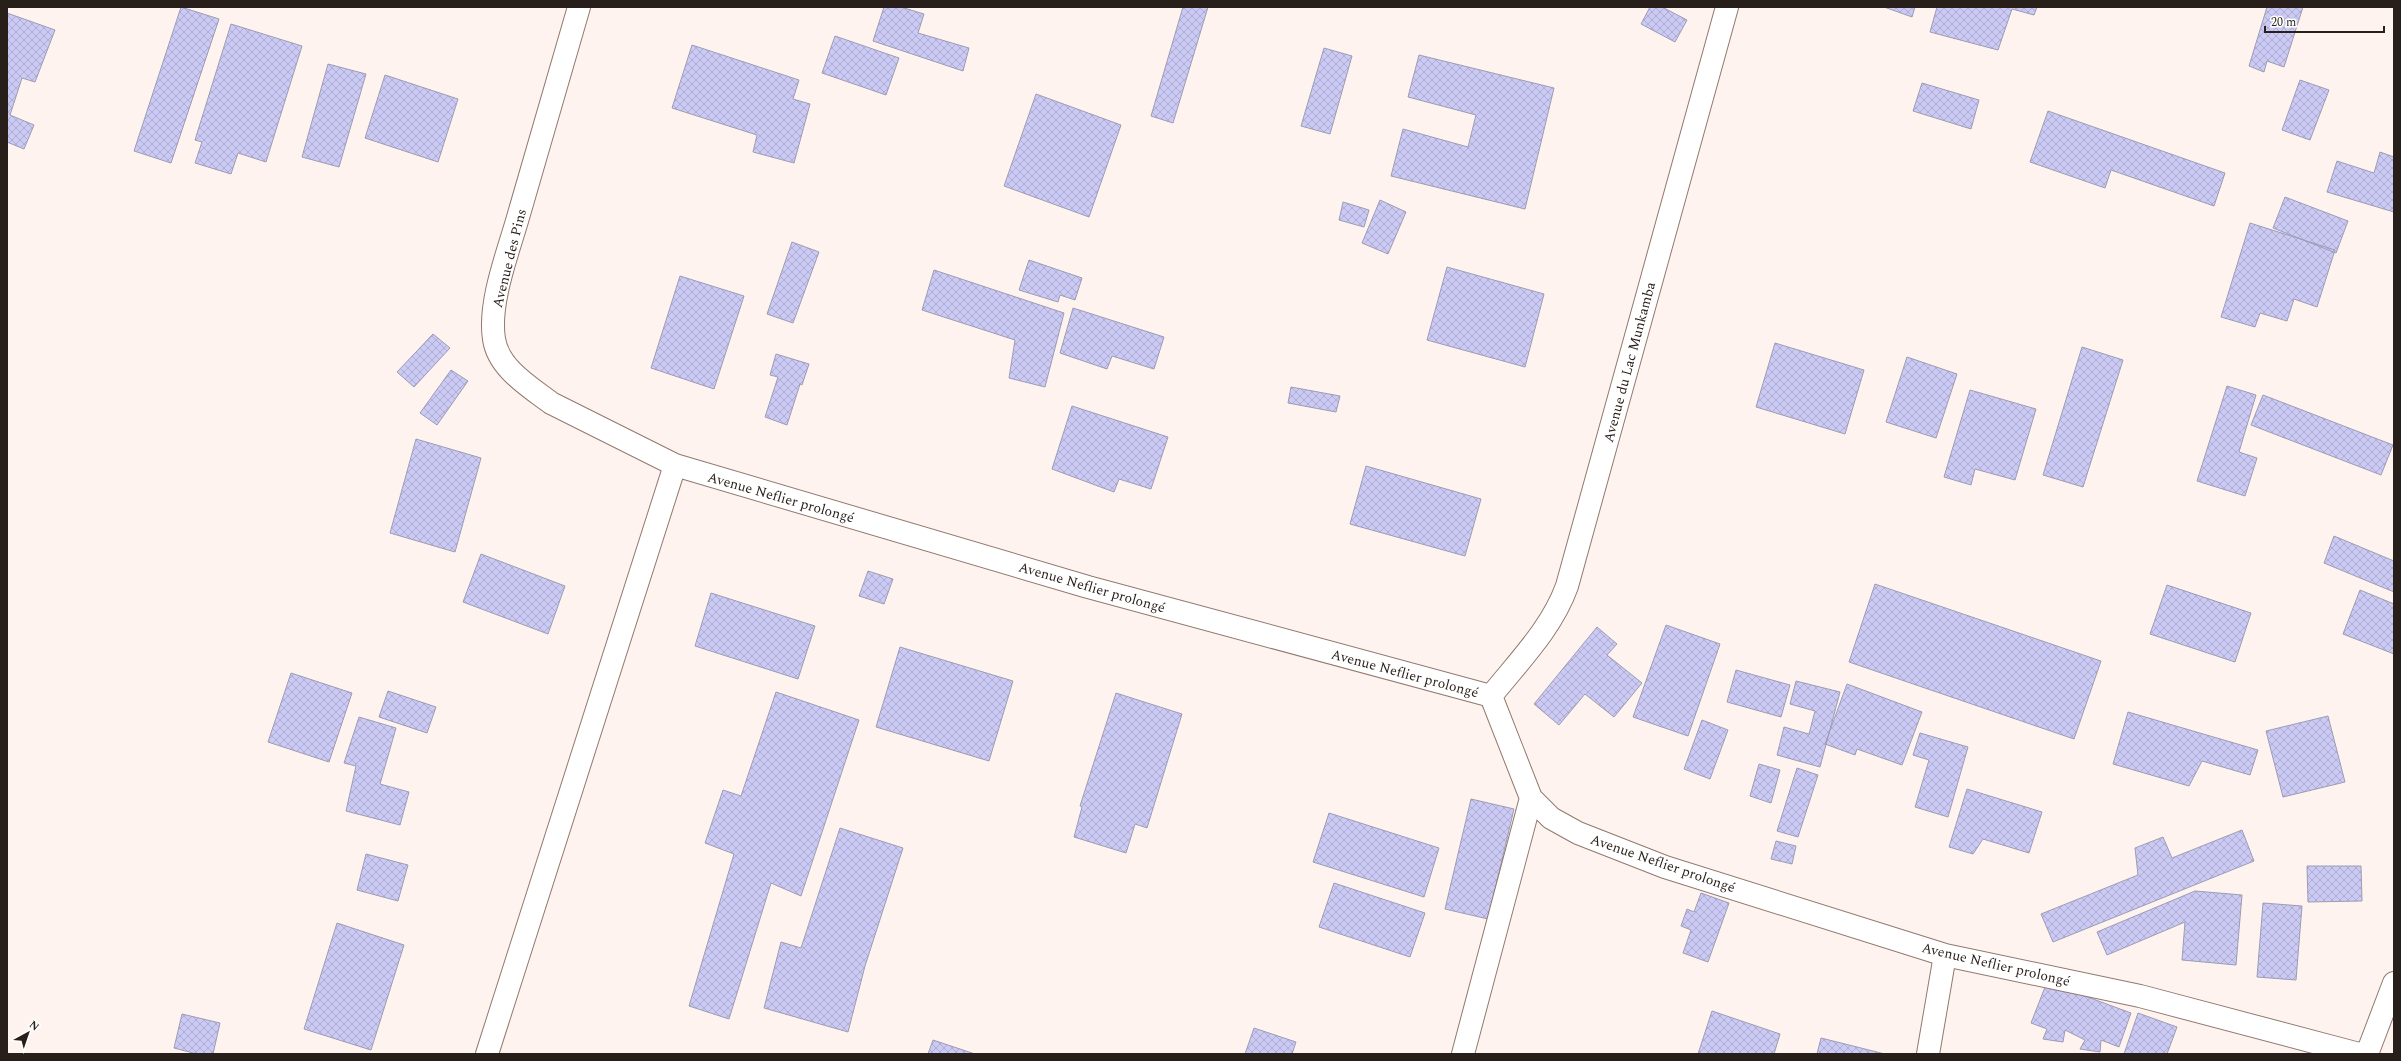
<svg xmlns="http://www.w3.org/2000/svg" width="2401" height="1061" viewBox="0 0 2401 1061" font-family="Spectral,serif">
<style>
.building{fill:url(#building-cross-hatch);stroke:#9c9cb4}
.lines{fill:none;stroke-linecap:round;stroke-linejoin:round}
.minor-casing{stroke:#91796e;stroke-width:24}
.minor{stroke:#fff;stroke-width:22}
.labels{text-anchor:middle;stroke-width:3;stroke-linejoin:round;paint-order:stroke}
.street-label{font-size:14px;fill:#281e1a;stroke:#fff}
</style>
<defs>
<pattern id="building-cross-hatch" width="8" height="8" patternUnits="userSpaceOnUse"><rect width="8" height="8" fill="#cacaf5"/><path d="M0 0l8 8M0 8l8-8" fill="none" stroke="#aeadd1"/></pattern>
</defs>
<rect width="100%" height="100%" fill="#fef3ee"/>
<path class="building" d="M181,7L219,19L171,163L134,151Z
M884,7H901L924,14L918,33L969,48L963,71L873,41Z
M1183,7H1208L1173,123L1151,116Z
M1650,7H1662L1687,20L1675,42L1641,24Z
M1884,7H1915L1912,17Z
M1937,7H2037L2034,15L2012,9L1998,50L1930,32Z
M2267,7H2303L2284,67L2267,61L2264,72L2249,66Z
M7,13L55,30L35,82L22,78L10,115L34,125L24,149L7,142Z
M231,24L302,46L266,162L238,153L231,174L195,163L202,142L195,140Z
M835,36L899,58L886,95L822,73Z
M692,45L799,80L793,99L810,104L794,163L753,152L757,135L672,108Z
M1324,48L1352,56L1330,134L1301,126Z
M1419,55L1554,88L1525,209L1391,176L1403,129L1468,147L1476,115L1408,97Z
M328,64L366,74L339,167L302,157Z
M385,75L458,99L438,162L365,138Z
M2300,80L2329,90L2310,140L2282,130Z
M1922,83L1979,100L1971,129L1913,111Z
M1036,94L1121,125L1089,217L1004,186Z
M2048,111L2225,173L2214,206L2111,170L2105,188L2030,162Z
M2380,152L2394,157V212L2327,192L2337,161L2374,173Z
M2285,197L2348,221L2336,253L2273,228Z
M1380,200L1406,212L1388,254L1362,243Z
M1343,202L1369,210L1364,227L1339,220Z
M2250,223L2335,250L2317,307L2294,299L2287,321L2260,313L2255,327L2221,317Z
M792,242L819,252L793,323L767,314Z
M1029,260L1082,278L1075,300L1060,295L1058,302L1019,290Z
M1447,267L1544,294L1525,367L1427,340Z
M934,270L1064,313L1045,387L1009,378L1015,340L922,310Z
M680,276L744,296L714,389L651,368Z
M1073,308L1164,337L1154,369L1112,356L1107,369L1060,353Z
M433,334L450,348L414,387L397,372Z
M1775,343L1864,370L1845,434L1756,407Z
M2082,347L2123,360L2083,487L2043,475Z
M776,354L809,364L802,385L800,384L787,425L765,417L778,377L770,375Z
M1907,357L1957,374L1936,438L1886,422Z
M451,370L468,381L437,425L420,413Z
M2227,386L2256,395L2239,452L2257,458L2245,496L2197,481Z
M1291,387L1340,396L1336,412L1288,403Z
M1970,390L2036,409L2015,480L1975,469L1971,485L1944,477Z
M2263,395L2393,445L2381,475L2251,425Z
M1072,406L1168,437L1151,489L1119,479L1114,492L1052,469Z
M416,439L481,458L455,552L390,533Z
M1366,466L1481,499L1465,556L1350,524Z
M2334,536L2394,561V592L2324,563Z
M481,554L565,586L548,634L463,602Z
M868,571L893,579L884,604L859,596Z
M1875,584L2101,661L2074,739L1849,662Z
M2167,585L2251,613L2235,662L2150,634Z
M2360,590L2394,604V654L2343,634Z
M711,593L815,626L798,679L695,646Z
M1666,625L1720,644L1688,736L1633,717Z
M1597,627L1617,644L1607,655L1642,683L1614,717L1585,694L1559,725L1534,704Z
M900,647L1013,681L989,761L876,727Z
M1736,670L1790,685L1781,717L1727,702Z
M291,673L352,693L329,762L268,742Z
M1796,681L1840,692L1820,767L1777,755L1784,727L1809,734L1815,711L1790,704Z
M1847,684L1922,712L1902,765L1857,749L1855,755L1825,744Z
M388,691L436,707L427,733L379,717Z
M776,692L859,720L801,896L771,883L729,1019L689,1006L734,854L705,843L723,790L741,796Z
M1116,693L1182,714L1147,828L1135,824L1126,853L1074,837L1082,807L1080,806Z
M2128,712L2258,750L2250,775L2202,761L2189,786L2113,764Z
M2328,716L2345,782L2283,797L2266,731Z
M359,717L396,728L380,784L409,792L400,825L346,811L356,766L344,763Z
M1702,720L1728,730L1710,779L1684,769Z
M1920,733L1968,747L1948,817L1915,807L1929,760L1913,755Z
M1759,764L1780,770L1771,803L1750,796Z
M1797,768L1818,775L1798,837L1777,831Z
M1967,789L2042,812L2029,853L1983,839L1973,854L1949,847Z
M1471,799L1514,809L1488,919L1445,909Z
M1329,813L1439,848L1424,897L1313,862Z
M840,828L903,848L865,966L848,1032L764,1008L781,942L801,948Z
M2242,830L2254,861L2053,942L2041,914L2138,875L2135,848L2163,837L2172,858Z
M1776,841L1796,846L1792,864L1771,859Z
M366,854L408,865L398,901L357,890Z
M2307,866H2361L2362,901L2308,902Z
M1334,883L1425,913L1410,957L1319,927Z
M2195,891L2242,895L2236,965L2182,960L2185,922L2107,955L2097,932Z
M1701,893L1729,903L1708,962L1683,953L1691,930L1681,926L1687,909L1694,912Z
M2263,903L2302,906L2296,980L2257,977Z
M337,923L404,945L371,1050L304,1029Z
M2047,982L2131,1013L2119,1047L2101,1040L2100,1052L2080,1049L2085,1040L2065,1030L2063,1042L2043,1039L2047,1029L2031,1023Z
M1712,1011L1780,1034L1774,1054H1698Z
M2138,1013L2177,1027L2167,1054H2124Z
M182,1014L220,1023L213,1054H197L174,1048Z
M1254,1028L1296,1042L1292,1054H1245Z
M1821,1038L1885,1054H1817Z
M933,1040L975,1054H928Z"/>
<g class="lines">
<defs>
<path id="minor" d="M579,7C559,76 539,145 519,214C509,250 488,302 494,339C498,368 530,387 551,403L675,465L1088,587L1491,696
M1491,696L1531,798L1551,818L1578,833L1665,867L1945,955L2140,996L2359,1054
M1491,696C1519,661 1552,628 1567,586L1727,7
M487,1054L675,465
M1463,1054L1531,798
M1928,1054L1945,955
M2367,1054L2394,983"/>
</defs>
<use href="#minor" class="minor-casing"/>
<use href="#minor" class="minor"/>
</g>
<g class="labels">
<g class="street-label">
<text transform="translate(509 258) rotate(-76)" y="5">Avenue des Pins</text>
<text transform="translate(1629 362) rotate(-75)" y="5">Avenue du Lac Munkamba</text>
<text transform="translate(781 497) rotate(16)" y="5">Avenue Neflier prolongé</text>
<text transform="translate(1092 587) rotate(16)" y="5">Avenue Neflier prolongé</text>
<text transform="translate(1405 673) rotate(15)" y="5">Avenue Neflier prolongé</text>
<text transform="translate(1663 863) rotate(19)" y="5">Avenue Neflier prolongé</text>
<text transform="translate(1996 964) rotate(13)" y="5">Avenue Neflier prolongé</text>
</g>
</g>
<rect width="2401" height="1061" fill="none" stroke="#281e1a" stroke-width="16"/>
<g transform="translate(28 1033) rotate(40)" stroke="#ffffff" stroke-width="3" paint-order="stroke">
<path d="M0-3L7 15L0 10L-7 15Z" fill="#281e1a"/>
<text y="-6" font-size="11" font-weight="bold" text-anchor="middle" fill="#281e1a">N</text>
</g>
<path d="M2265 26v6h119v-6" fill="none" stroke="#281e1a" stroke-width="2"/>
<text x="2271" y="26" font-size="12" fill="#281e1a" stroke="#ffffff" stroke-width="3" paint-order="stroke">20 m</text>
</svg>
